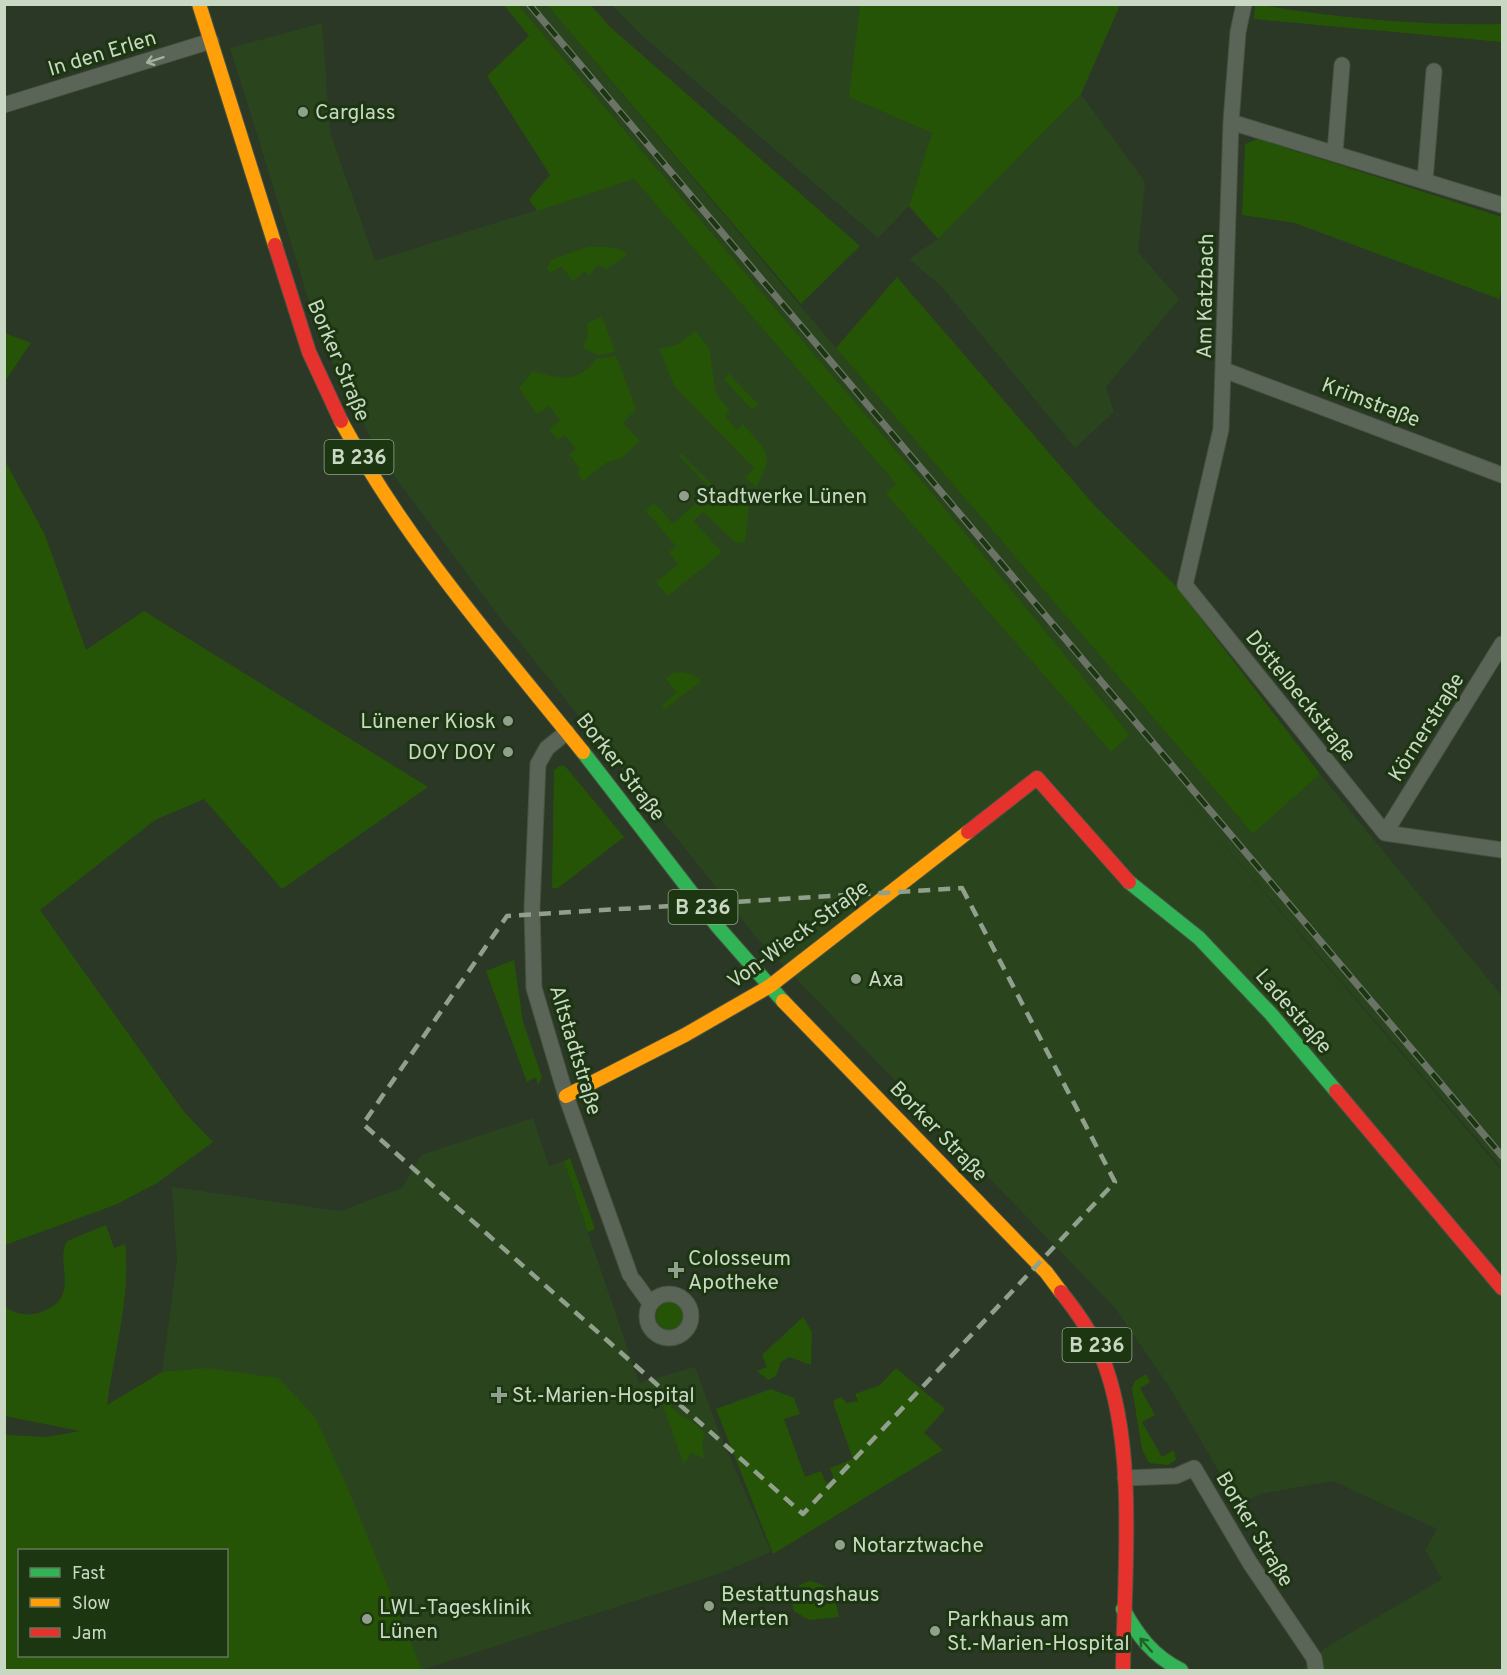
<svg xmlns="http://www.w3.org/2000/svg" width="1507" height="1675" viewBox="0 0 1507 1675" font-family="Overpass,sans-serif">
<style>
.built{fill:#2a451e}
.green{fill:#265407;fill-rule:evenodd}
.lines{fill:none;stroke-linecap:round;stroke-linejoin:round}
.street-casing{stroke:#465342;stroke-width:17}
.fast-casing{stroke:#465342;stroke-width:16}
.slow-casing{stroke:#465342;stroke-width:16}
.jam-casing{stroke:#465342;stroke-width:16}
.street{stroke:#5b6557;stroke-width:15}
.fast{stroke:#30b455;stroke-width:14}
.slow{stroke:#ff9f0a;stroke-width:14}
.jam{stroke:#e5322d;stroke-width:14}
.rail-casing{stroke:#6a7366;stroke-width:7}
.rail{stroke:#1d3612;stroke-width:4.5;stroke-dasharray:14;stroke-linecap:butt}
.oneway{stroke:#a2b09d}
.oneway2{stroke:#246229}
.marked{fill:none;stroke:#91a08c;stroke-width:4.5;stroke-dasharray:12 8;stroke-linejoin:round}
.poi-dot{fill:#91a08c;stroke:#1d3612;stroke-width:2}
.labels{text-anchor:middle;stroke-width:6;stroke-linejoin:round;paint-order:stroke}
.shield{fill:#1d3612;stroke:#95a78e;stroke-width:1.5}
.shield-label{font-size:20px;font-weight:bold;fill:#c9d8c3}
.street-label{font-size:21px;fill:#c9d8c3;stroke:#1d3612}
.poi-label{font-size:21px;fill:#c9d8c3;stroke:#1d3612;text-anchor:start}
</style>
<rect width="100%" height="100%" fill="#2a3825"/>
<path class="built" d="M518,5H547L836,348L1253,834L1320,774L1502,996V1168L1162,773L1502,1171V1670H1301L1325,1648L1442,1579L1425,1550L1437,1529L1333,1481L1260,1494L1239,1506L1170,1388L1115,1308L756,937L497,614L381,458L320,336L230,48L322,23L330,132L375,261L634,179L896,484L887,495L1111,752L1130,735L937,499Z
M612,5H860L850,97L932,133L909,206L878,238L637,31Z
M1081,94L1145,182L1138,252L1179,299L1106,387L1114,412L1075,448L942,287L909,259L938,239Z
M533,1118L549,1166L564,1161L639,1383L695,1367L719,1432L771,1552L718,1574L422,1670L380,1571L205,1368L162,1372L177,1260L172,1187L340,1211L402,1188L421,1155Z"/>
<path class="green" d="M1255,4C1336,18 1421,26 1502,24V42L1254,19Z
M504,5H518L937,499L1130,735L1111,752L886,494L896,484L634,179L537,211L529,199L550,175L487,76L529,36Z
M547,5H591L609,26L860,246L801,304Z
M860,5V4L1120,5L1081,94L938,239L909,206L932,133L849,97Z
M1258,139L1502,217V288L1499,299L1295,223L1242,215L1245,144Z
M588,247C601,247 618,245 627,255L606,269L598,264L589,276L585,271L573,281L561,266L550,273L547,268L551,260Z
M897,277L1095,506L1175,585L1320,774L1253,834L836,348Z
M602,316L615,352L598,355L583,348L588,335L587,324Z
M695,331L709,348L716,394L730,411L725,416L737,430L743,424C767,453 776,452 756,487L745,478L754,468L675,387L659,349L677,345Z
M5,333L31,343L5,381Z
M616,356L636,409L623,423L640,441L622,458L607,462L583,481L577,473L580,469L569,454L576,449L565,435L558,440L549,429L560,420L549,406L537,414L519,388L533,371C559,380 579,383 596,359Z
M728,373L758,404L752,410L725,380Z
M681,454L729,502L738,493L749,507L745,542L736,543L703,512L693,521L722,552L668,596L656,582L678,565L669,552L676,546L646,511L654,503L673,524L711,489L679,456Z
M4,459L45,535L86,650L144,611L428,787L282,889L204,799L155,820L40,910L185,1113L213,1142L157,1183L115,1205L5,1245Z
M682,672L694,675L701,681L665,709L662,705L677,693L666,679L672,674Z
M559,766H565L624,837L558,888H552L554,770Z
M514,960L523,1022L542,1077L538,1085L536,1077L527,1082L486,971Z
M570,1158L595,1229L588,1232L564,1161Z
M106,1225L114,1248L125,1244C131,1298 114,1351 107,1405L162,1372L205,1368L278,1378L315,1417L348,1489L422,1670H5V1435L47,1437L80,1431L5,1416V1307C16,1314 28,1317 41,1312C83,1297 54,1263 67,1241ZM20,1550H226V1656H20Z
M656 1316a14 14 0 1 1 28 0a14 14 0 1 1-28 0Z
M803,1317L812,1332L811,1365L789,1357L781,1362L776,1376L768,1380L757,1371L767,1367L762,1355Z
M896,1368L945,1409L924,1433L943,1450L773,1554L716,1409L771,1389L794,1398L800,1414L784,1419L805,1477L821,1471L826,1483L834,1479L830,1468L853,1459L834,1405V1400L842,1397L846,1403L858,1401L855,1394L880,1385Z
M1146,1374L1150,1382L1140,1388L1155,1415L1142,1422L1162,1457L1174,1450L1176,1460L1168,1465L1149,1463L1142,1449L1132,1388L1135,1381Z
M664,1395C678,1423 691,1415 704,1433L702,1446L704,1458L691,1453L684,1465L660,1396Z
M811,1581C833,1587 835,1597 839,1617L809,1620L794,1611C789,1595 795,1584 811,1581Z"/>
<g class="lines">
<defs>
<path id="street" d="M1244,4L1238,32L1231,122L1221,429L1185,585L1385,833
M4,105L211,41
M1231,122L1502,205
M1335,152L1342,65
M1425,180L1434,71
M1224,370L1502,475
M567,732L547,748L538,764L532,908L534,988L566,1096L630,1275
M1385,833L1502,644
M1385,833L1502,850
M634,1281L650,1303
M647 1316a22 22 0 1 1 44 0a22 22 0 1 1-44 0Z
M1125,1478L1176,1476L1194,1468L1250,1563L1314,1658L1316,1670"/>
<path id="fast" d="M583,752L718,927L783,1001
M1129,882L1199,938L1271,1014L1336,1091
M1123,1609C1138,1636 1153,1656 1181,1670"/>
<path id="slow" d="M199,4L275,245
M341,421C407,543 497,645 583,752
M783,1001L1046,1272L1061,1292
M566,1096L685,1035L770,986L968,832"/>
<path id="jam" d="M275,245L309,352L341,421
M968,832L1037,778L1129,882
M1336,1091L1502,1288
M1061,1292C1077,1312 1092,1333 1102,1357C1138,1446 1124,1575 1123,1670"/>
</defs>
<use href="#street" class="street-casing"/>
<use href="#fast" class="fast-casing"/>
<use href="#slow" class="slow-casing"/>
<use href="#jam" class="jam-casing"/>
<use href="#street" class="street"/>
<use href="#fast" class="fast"/>
<use href="#slow" class="slow"/>
<use href="#jam" class="jam"/>
<defs>
<path id="rail" d="M529,4L1502,1156"/>
</defs>
<use href="#rail" class="rail-casing"/>
<use href="#rail" class="rail"/>
</g>
<defs><path id="oneway-shaft" d="M-6 0H5M1.5-3L5.5 0L1.5 3" fill="none" stroke-width="1.6" stroke-linecap="round" stroke-linejoin="round" transform="scale(1.5)"/></defs>
<use class="oneway" href="#oneway-shaft" transform="translate(155 60) rotate(162)"/>
<use class="oneway2" href="#oneway-shaft" transform="translate(1146 1645) rotate(-131)"/>
<path class="marked" d="M962,888L1115,1182L803,1514L363,1124L507,916Z"/>
<g class="poi-dot">
<circle cx="303" cy="112" r="6"/>
<circle cx="684" cy="496" r="6"/>
<circle cx="508" cy="721" r="6"/>
<circle cx="508" cy="752" r="6"/>
<circle cx="856" cy="979" r="6"/>
<path d="M673 1261h6v6h6v6h-6v6h-6v-6h-6v-6h6z"/>
<path d="M496 1386h6v6h6v6h-6v6h-6v-6h-6v-6h6z"/>
<circle cx="840" cy="1545" r="6"/>
<circle cx="709" cy="1606" r="6"/>
<circle cx="367" cy="1619" r="6"/>
<circle cx="935" cy="1631" r="6"/>
</g>
<g class="labels">
<g class="shield">
<rect x="324.5" y="440" width="69" height="34" rx="4.5"/>
<rect x="668.5" y="890" width="69" height="34" rx="4.5"/>
<rect x="1062.5" y="1328" width="69" height="34" rx="4.5"/>
</g>
<g class="shield-label">
<text x="359" y="464">B 236</text>
<text x="703" y="914">B 236</text>
<text x="1097" y="1352">B 236</text>
</g>
<g class="street-label">
<text transform="translate(102 53) rotate(-17)" y="7">In den Erlen</text>
<text transform="translate(1205 296) rotate(-89)" y="7">Am Katzbach</text>
<text transform="translate(339 360) rotate(67)" y="7">Borker Straße</text>
<text transform="translate(1371 402) rotate(21)" y="7">Krimstraße</text>
<text transform="translate(1301 696) rotate(51)" y="7">Döttelbeckstraße</text>
<text transform="translate(1426 727) rotate(-58)" y="7">Körnerstraße</text>
<text transform="translate(621 767) rotate(52)" y="7">Borker Straße</text>
<text transform="translate(798 934) rotate(-36)" y="7">Von-Wieck-Straße</text>
<text transform="translate(1294 1011) rotate(49)" y="7">Ladestraße</text>
<text transform="translate(576 1050) rotate(73)" y="7">Altstadtstraße</text>
<text transform="translate(939 1131) rotate(46)" y="7">Borker Straße</text>
<text transform="translate(1255 1529) rotate(59)" y="7">Borker Straße</text>
</g>
<g class="poi-label">
<text x="315" y="119">Carglass</text>
<text x="696" y="503">Stadtwerke Lünen</text>
<text x="496" y="728" text-anchor="end">Lünener Kiosk</text>
<text x="496" y="759" text-anchor="end">DOY DOY</text>
<text x="868" y="986">Axa</text>
<text x="688" y="1265">Colosseum<tspan x="688" dy="24">Apotheke</tspan></text>
<text x="512" y="1402">St.-Marien-Hospital</text>
<text x="852" y="1552">Notarztwache</text>
<text x="721" y="1601">Bestattungshaus<tspan x="721" dy="24">Merten</tspan></text>
<text x="379" y="1614">LWL-Tagesklinik<tspan x="379" dy="24">Lünen</tspan></text>
<text x="947" y="1626">Parkhaus am<tspan x="947" dy="24">St.-Marien-Hospital</tspan></text>
</g>
</g>
<rect width="1507" height="1675" fill="none" stroke="#c9d8c3" stroke-width="12"/>
<rect x="18" y="1549" width="210" height="108" fill="#1d3612" stroke="#627759" stroke-width="1.5"/>
<rect x="30" y="1568" width="30" height="9" fill="#30b455" stroke="#627759" stroke-width="1.5"/>
<text x="72" y="1579" font-size="18" fill="#c9d8c3">Fast</text>
<rect x="30" y="1598" width="30" height="9" fill="#ff9f0a" stroke="#627759" stroke-width="1.5"/>
<text x="72" y="1609" font-size="18" fill="#c9d8c3">Slow</text>
<rect x="30" y="1628" width="30" height="9" fill="#e5322d" stroke="#627759" stroke-width="1.5"/>
<text x="72" y="1639" font-size="18" fill="#c9d8c3">Jam</text>
</svg>
